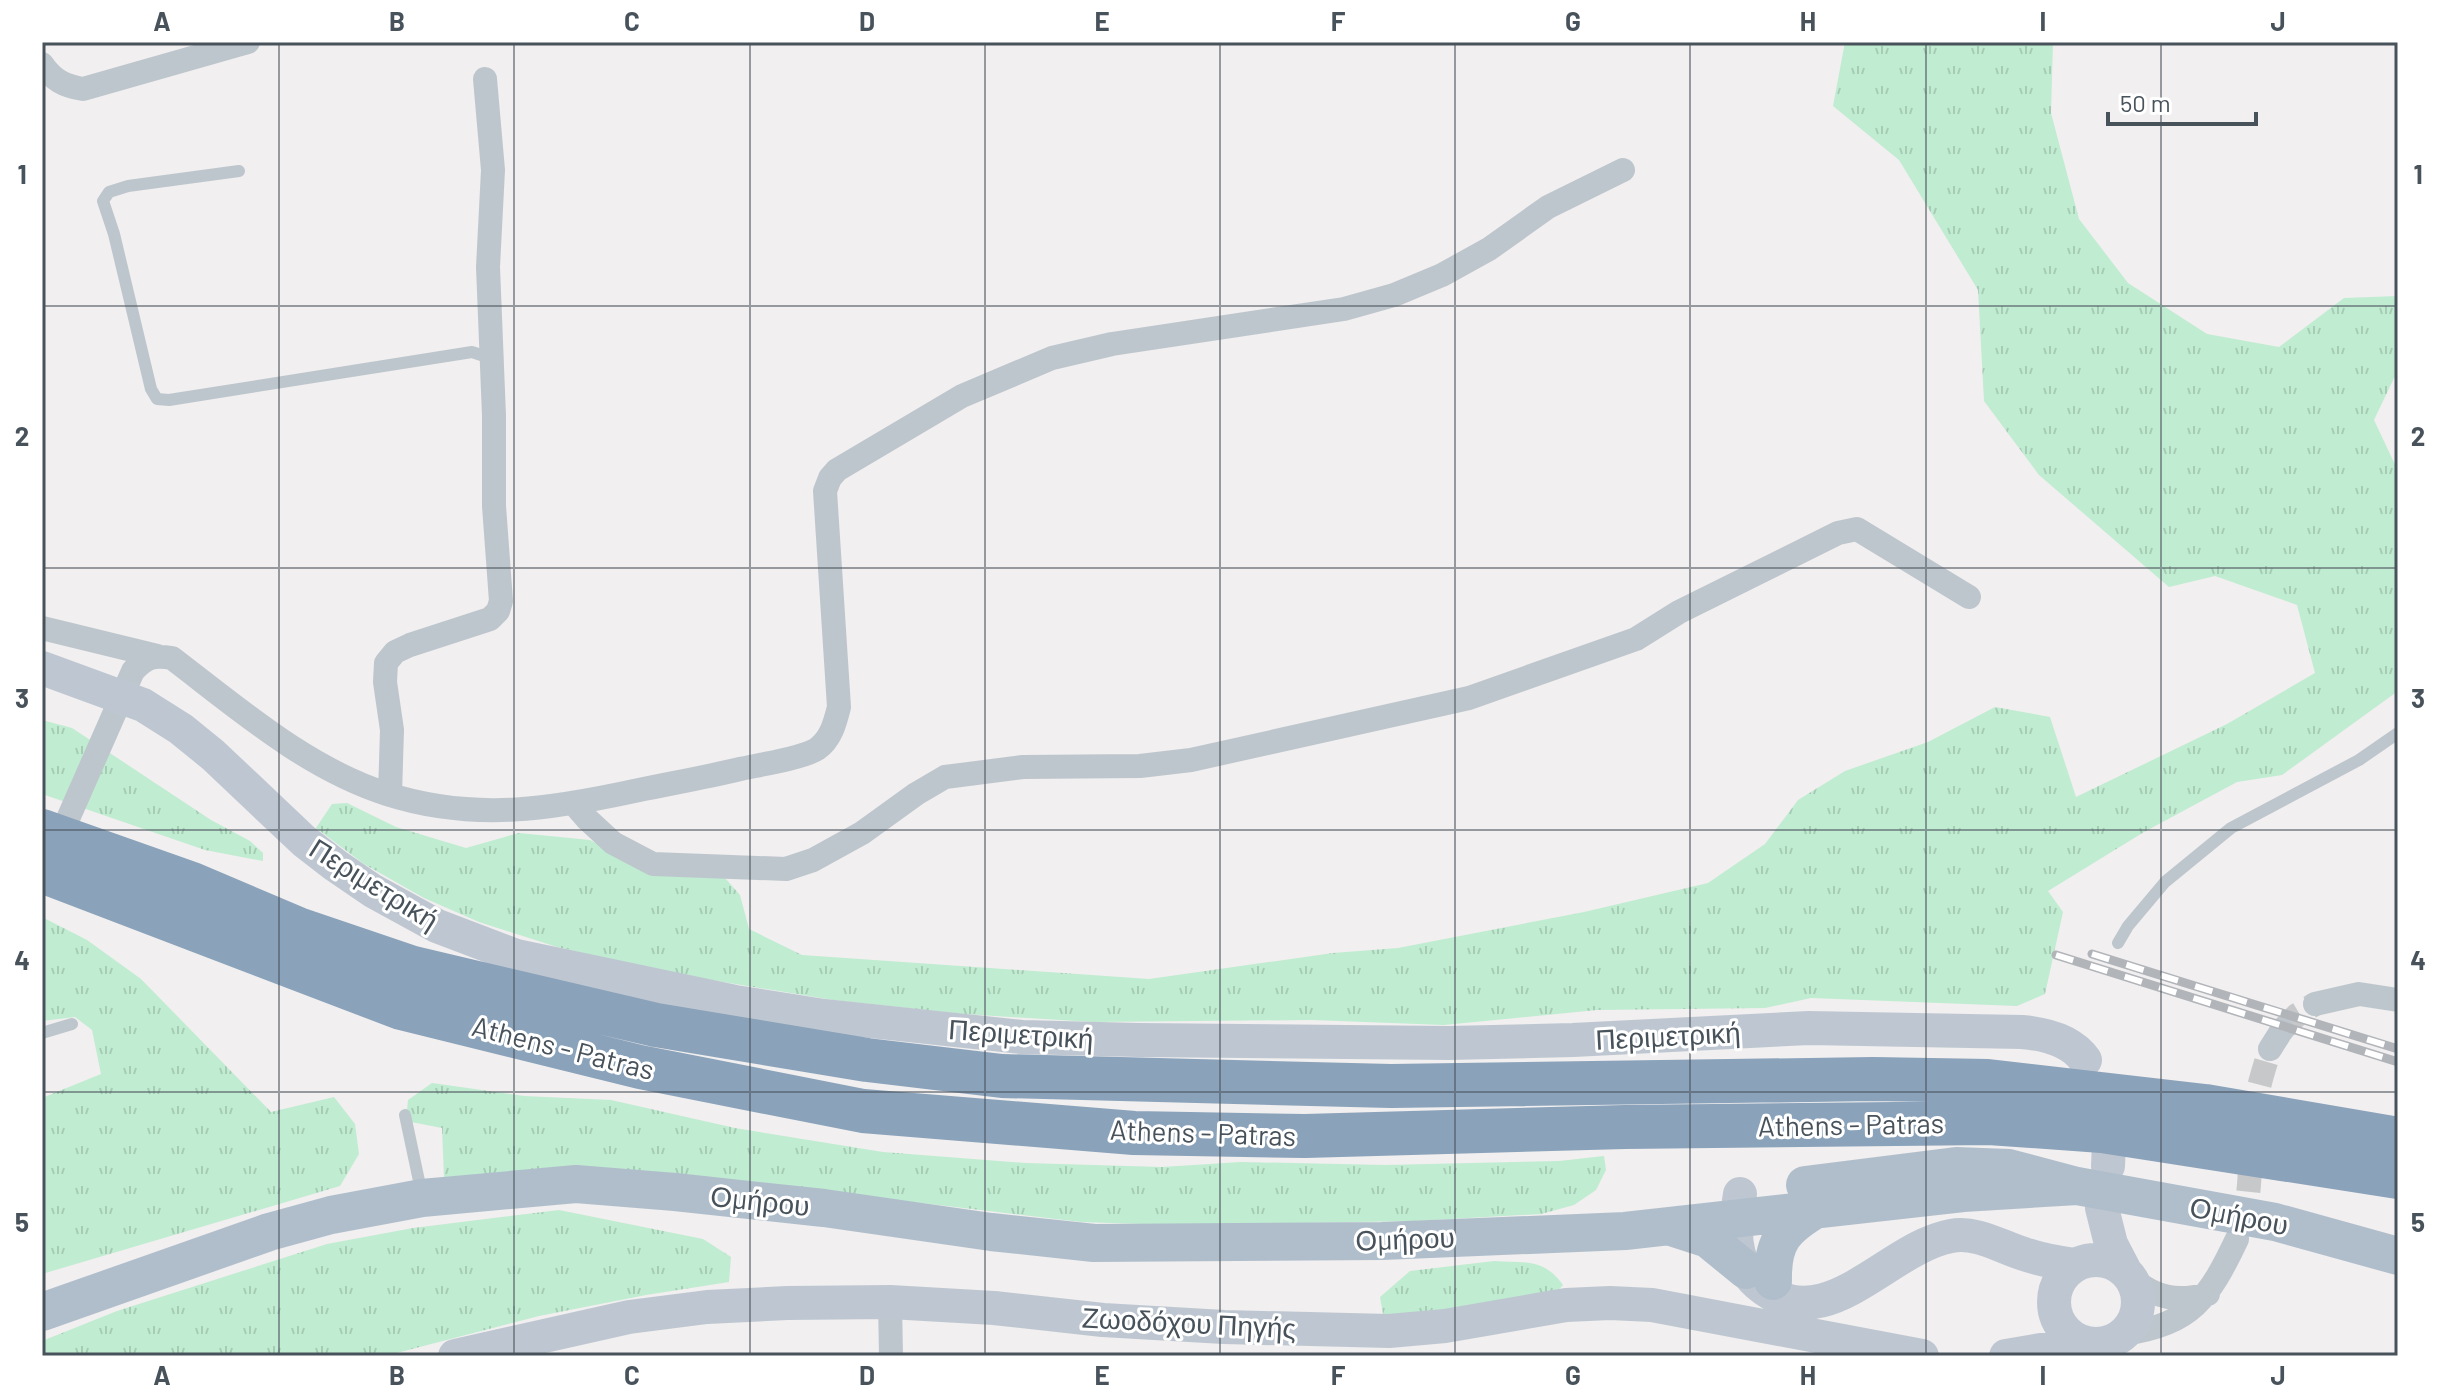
<svg xmlns="http://www.w3.org/2000/svg" width="2440" height="1398" viewBox="0 0 2440 1398" font-family="Barlow,sans-serif">
<style>
.grass{fill:url(#grass-tufts)}
.lines{fill:none;stroke-linecap:round;stroke-linejoin:round}
.street-tunnel{stroke:#c7c8ca;stroke-width:24;stroke-dasharray:24 12;stroke-linecap:butt}
.lane{stroke:#bec6cd;stroke-width:12}
.street{stroke:#bec6cd;stroke-width:24}
.secondary{stroke:#bec7d1;stroke-width:34}
.primary{stroke:#b0becc;stroke-width:38}
.highway{stroke:#8aa2ba;stroke-width:44}
.rail-casing{stroke:#b1b4b9;stroke-width:9}
.rail{stroke:#fff;stroke-width:6;stroke-dasharray:18;stroke-linecap:butt}
.grid{fill:none;stroke:#48525b;stroke-width:2;stroke-opacity:0.55}
.labels{text-anchor:middle;stroke-width:6;stroke-linejoin:round;paint-order:stroke}
.street-label{font-size:28px;fill:#48525b;stroke:#fff}
.neatline{fill:none;stroke:#48525b;stroke-width:3}
.grid-label{font-size:26px;text-anchor:middle;font-weight:bold;fill:#48525b}
</style>
<defs>
<pattern id="grass-tufts" width="24" height="20" patternUnits="userSpaceOnUse" patternTransform="scale(2)"><rect width="24" height="20" fill="#c0ecd1"/><path d="M3 7l-1-3M5 7V3M7 7l1-3M15 17l-1-3M17 17v-4M19 17l1-3" fill="none" stroke="#a6ccb6"/></pattern>
</defs>
<rect width="100%" height="100%" fill="#f1efef"/>
<path class="grass" d="M1845,42H2053L2051,113L2079,219L2128,283L2207,334L2279,347L2344,298L2398,296V379L2394,378L2374,420L2398,471V691L2282,775L2237,782L2144,832L2048,891L2063,912L2045,994L2017,1006L1811,998L1765,1008L1597,1010L1444,1025L1312,1020L1092,1022L964,1014L833,1000L663,972L557,947L479,922L424,898L364,864L316,828L332,804L347,803L396,827L466,848L519,833L590,840L633,863L725,878L740,895L749,929L802,955L1149,979L1333,953L1398,948L1584,912L1708,883L1765,844L1798,800L1845,771L1928,742L1995,707L2050,717L2076,797L2227,724L2315,673L2297,605L2215,576L2169,587L2039,475L1984,401L1978,290L1899,160L1833,106Z
M42,720L72,728L211,820L250,841L263,853V861L205,850L42,794Z
M42,917L87,940L141,979L271,1112L334,1097L355,1124L359,1154L340,1186L42,1274V1098L101,1074L92,1030L75,1017L42,1021Z
M432,1083L524,1096L611,1100L735,1128L883,1152L1026,1163L1162,1167L1241,1162L1385,1165L1559,1161L1604,1156L1606,1170L1596,1190L1574,1205L1541,1214L1414,1221L1173,1225L1081,1222L720,1179L444,1178L442,1128L406,1121L408,1100Z
M559,1210L703,1239L731,1257L729,1282L646,1295L539,1316L385,1356H42V1341L117,1311L327,1244L413,1228Z
M1494,1261C1524,1263 1544,1258 1563,1285L1554,1295L1423,1317L1383,1314L1380,1297L1410,1271Z"/>
<g class="lines">
<path class="street-tunnel" d="M2282,1030L2297,1015L2315,1004
M2241,1227C2252,1195 2249,1160 2252,1128C2254,1100 2262,1075 2270,1049"/>
<path class="lane" d="M239,171L128,186L109,192L103,201L114,234L151,389L157,399L169,400L472,352L490,358
M2118,943L2128,926L2165,882L2231,828L2359,760L2398,733
M42,1033L72,1024
M405,1115L422,1195"/>
<path class="street" d="M42,64C53,80 64,86 83,89L248,42
M42,628L157,656
M390,795L392,730L385,682L386,663L395,652L410,645L490,619L498,611L501,601L494,506V416L488,267L493,170L485,79
M574,804L587,819L613,843L653,864L786,869L813,860L862,833L916,794L945,777L1023,767L1140,766L1191,760L1469,698L1636,639L1679,612L1838,533L1857,529L1969,597
M56,846L133,671C146,657 153,655 172,658C239,709 306,768 387,794C475,822 552,809 639,790C673,783 707,777 740,769C758,765 803,758 817,749C831,739 835,723 839,707L825,491L830,478L837,470L962,396L1052,358L1112,344L1344,309L1394,295L1442,275L1489,249L1548,207L1623,170
M2315,1004L2359,994L2398,1000
M2270,1049L2282,1030
M2132,1278C2156,1299 2178,1302 2208,1294
M890,1302L891,1356
M2124,1334C2192,1324 2209,1298 2237,1239"/>
<path class="secondary" d="M42,668L143,705L181,729L213,755L304,841L335,865L373,891L437,926L516,956L735,1002L824,1016L1022,1037L1138,1040L1449,1043L1573,1040L1809,1028L2022,1032C2045,1034 2071,1040 2085,1060
M2108,1166L2109,1143
M1740,1194C1735,1227 1730,1260 1758,1284C1825,1342 1886,1248 1951,1236C1978,1231 2002,1248 2027,1255C2043,1260 2059,1263 2075,1265
M2102,1208L2111,1244L2124,1269
M2054 1302a42 42 0 1 1 84 0a42 42 0 1 1-84 0Z
M455,1356L629,1317L707,1307L787,1303L890,1302L994,1308L1103,1320L1224,1327L1389,1331L1445,1326L1566,1305L1610,1303L1652,1305L1922,1356
M2006,1356L2083,1343"/>
<path class="primary" d="M1805,1185L1956,1166L2009,1168L2077,1186L2275,1222L2398,1256
M1674,1228L1708,1239L1746,1270
M1773,1281C1772,1241 1784,1228 1818,1208
M42,1312L269,1232L331,1215L422,1198L576,1184L675,1192L824,1208L991,1232L1094,1243L1382,1241L1625,1231L1963,1193L2077,1186"/>
<path class="highway" d="M42,831L192,884L298,929L413,968L656,1025L867,1060L1002,1076L1391,1086L1873,1079L1988,1081L2205,1106L2398,1139
M42,871L401,1008L640,1067L863,1111L1134,1133L1305,1136L1625,1127L1989,1123L2102,1131L2398,1177"/>
<defs>
<path id="rail" d="M2092,954L2398,1049
M2056,955L2398,1062"/>
</defs>
<use href="#rail" class="rail-casing"/>
<use href="#rail" class="rail"/>
</g>
<path class="grid" d="M279,42V1356M514,42V1356M750,42V1356M985,42V1356M1220,42V1356M1455,42V1356M1690,42V1356M1926,42V1356M2161,42V1356M42,306H2398M42,568H2398M42,830H2398M42,1092H2398"/>
<g class="labels">
<g class="street-label">
<text transform="translate(374 884) rotate(32)" y="10">Περιμετρική</text>
<text transform="translate(1021 1034) rotate(4)" y="10">Περιμετρική</text>
<text transform="translate(1668 1036) rotate(-3)" y="10">Περιμετρική</text>
<text transform="translate(563 1048) rotate(14)" y="10">Athens - Patras</text>
<text transform="translate(1851 1125) rotate(-1)" y="10">Athens - Patras</text>
<text transform="translate(1203 1133) rotate(2)" y="10">Athens - Patras</text>
<text transform="translate(760 1201) rotate(6)" y="10">Ομήρου</text>
<text transform="translate(2239 1216) rotate(11)" y="10">Ομήρου</text>
<text transform="translate(1405 1239) rotate(-2)" y="10">Ομήρου</text>
<text transform="translate(1189 1323) rotate(3)" y="10">Ζωοδόχου Πηγής</text>
</g>
</g>
<rect width="2440" height="1398" fill="none" stroke="#ffffff" stroke-width="88"/>
<path d="M2108 112v12h148v-12" fill="none" stroke="#48525b" stroke-width="4"/>
<text x="2120" y="112" font-size="24" fill="#48525b" stroke="#ffffff" stroke-width="6" paint-order="stroke">50 m</text>
<rect x="44" y="44" width="2352" height="1310" class="neatline"/>
<g class="grid-label">
<text x="162" y="31">A</text>
<text x="397" y="31">B</text>
<text x="632" y="31">C</text>
<text x="867" y="31">D</text>
<text x="1102" y="31">E</text>
<text x="1338" y="31">F</text>
<text x="1573" y="31">G</text>
<text x="1808" y="31">H</text>
<text x="2043" y="31">I</text>
<text x="2278" y="31">J</text>
<text x="22" y="184">1</text>
<text x="2418" y="184">1</text>
<text x="22" y="446">2</text>
<text x="2418" y="446">2</text>
<text x="22" y="708">3</text>
<text x="2418" y="708">3</text>
<text x="22" y="970">4</text>
<text x="2418" y="970">4</text>
<text x="22" y="1232">5</text>
<text x="2418" y="1232">5</text>
<text x="162" y="1385">A</text>
<text x="397" y="1385">B</text>
<text x="632" y="1385">C</text>
<text x="867" y="1385">D</text>
<text x="1102" y="1385">E</text>
<text x="1338" y="1385">F</text>
<text x="1573" y="1385">G</text>
<text x="1808" y="1385">H</text>
<text x="2043" y="1385">I</text>
<text x="2278" y="1385">J</text>
</g>
</svg>
